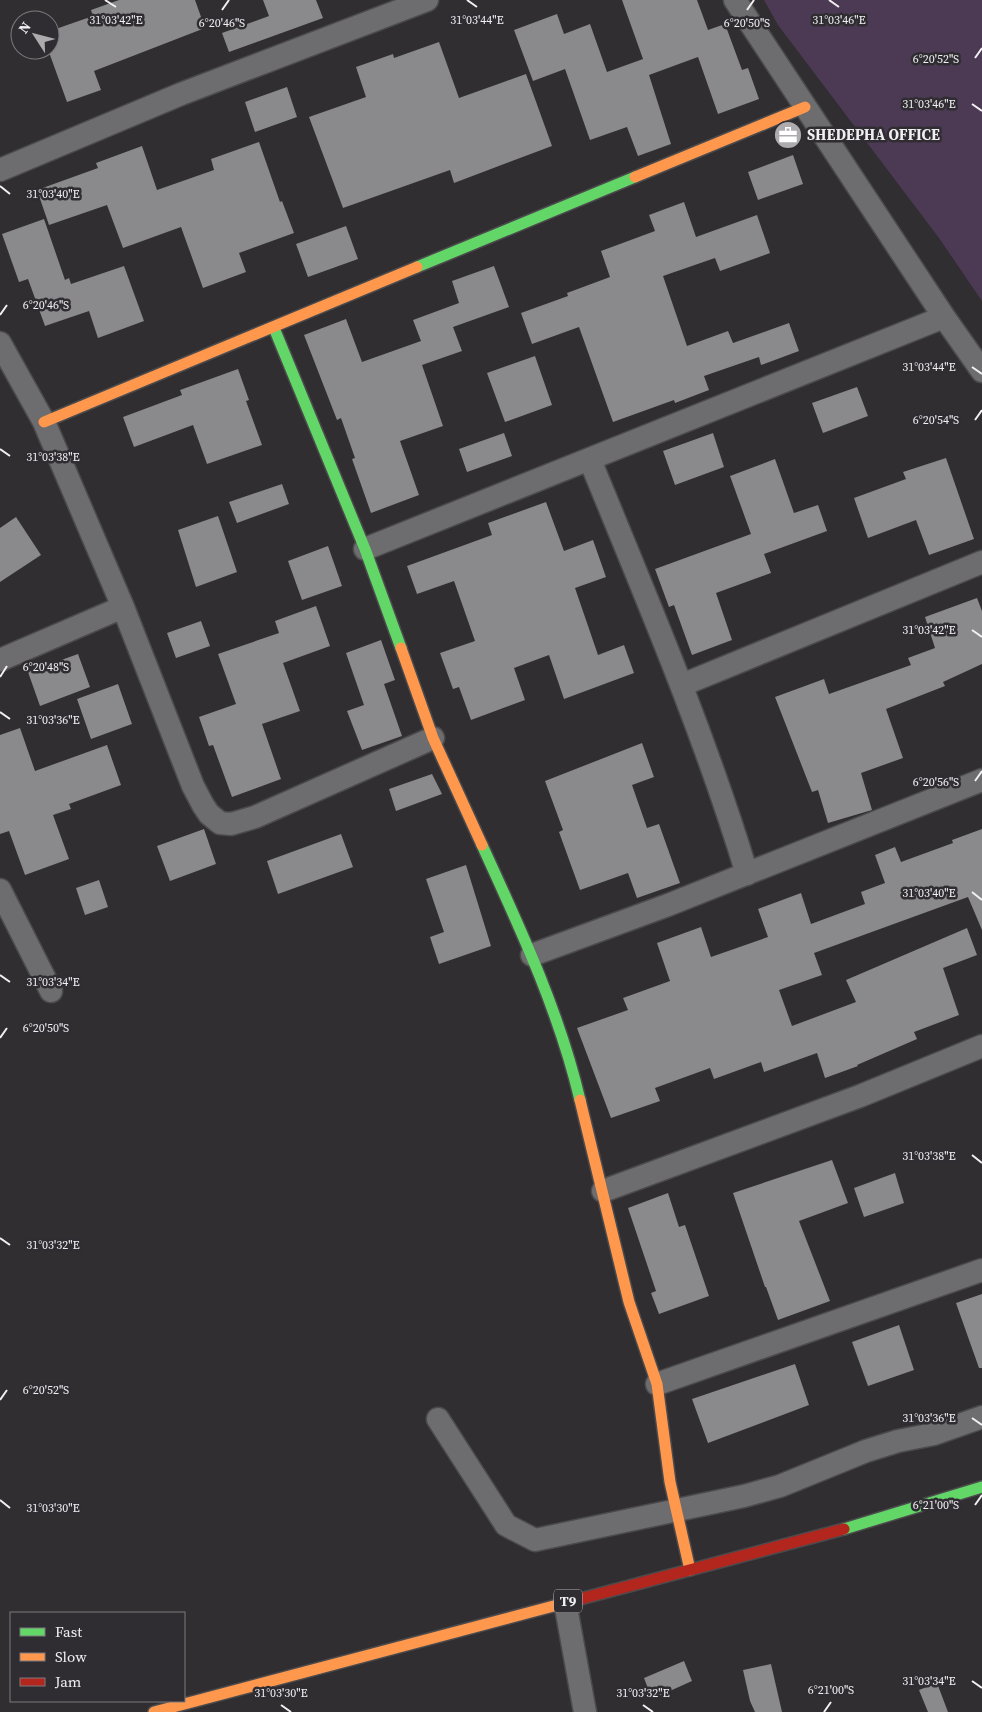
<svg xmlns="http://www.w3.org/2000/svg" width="982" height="1712" viewBox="0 0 982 1712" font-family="'Source Serif 4',serif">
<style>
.green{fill:#4c3a54}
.building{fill:#8a898b}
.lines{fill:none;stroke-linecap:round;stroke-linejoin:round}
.street-casing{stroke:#4b4a4c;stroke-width:25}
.fast-casing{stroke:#4b4a4c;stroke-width:14}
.slow-casing{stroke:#4b4a4c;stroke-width:14}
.jam-casing{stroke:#4b4a4c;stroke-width:14}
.street{stroke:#6d6c6e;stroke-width:22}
.fast{stroke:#63d668;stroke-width:11}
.slow{stroke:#ff974d;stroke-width:11}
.jam{stroke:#b3261e;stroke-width:11}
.ticks{fill:none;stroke:#f1eff2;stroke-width:2}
.labels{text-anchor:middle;stroke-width:5;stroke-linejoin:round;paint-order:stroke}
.shield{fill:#302d32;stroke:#b7b5b8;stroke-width:1}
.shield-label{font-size:14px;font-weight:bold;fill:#f1eff2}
.poi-label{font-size:15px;font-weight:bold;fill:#f1eff2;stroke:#302d32;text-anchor:start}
.ticks-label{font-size:12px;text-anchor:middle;fill:#f1eff2;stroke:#302d32;stroke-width:5;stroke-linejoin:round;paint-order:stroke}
</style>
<rect width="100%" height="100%" fill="#302e31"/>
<path class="green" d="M764,0H982V301L939,238L778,25Z"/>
<path class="building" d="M119,0H195L205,28L94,71L101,90L67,102L50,55V31L93,16L91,10Z
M263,0H316L323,18L229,52L222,33L269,16Z
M622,0H697L708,30L725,24L742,70L748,68L759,99L718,114L698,57L649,75L671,144L638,156L627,127L590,140L565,69L533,81L514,30L557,14L564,34L590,24L607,72L643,59Z
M439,42L459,98L526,74L552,146L454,183L450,170L343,208L309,117L366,97L356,67L393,54L394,58Z
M287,87L297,117L255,132L245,102Z
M259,142L280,202L282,201L294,233L239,253L246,272L203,288L181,227L123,248L107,205L49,225L37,190L98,168L96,163L142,146L157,190L214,170L211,159Z
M793,155L803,184L758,200L748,172Z
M684,202L696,237L757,215L770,253L720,271L715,258L663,276L687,346L728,331L733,343L789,323L799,351L761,365L759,357L704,376L709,390L675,403L674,400L613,422L579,327L532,344L521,313L568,296L567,293L610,277L601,251L655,231L649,215Z
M44,219L65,280L69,278L71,284L124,266L144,321L98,338L89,311L45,326L28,279L19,282L2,234Z
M346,226L358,259L308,277L296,244Z
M494,266L509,307L453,327L462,351L422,365L443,426L400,441L419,495L371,513L352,459L355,458L341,418L337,420L304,335L346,319L362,362L421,341L413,320L459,303L452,281Z
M535,356L552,405L505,422L487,373Z
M238,369L249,400L246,401L262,445L207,464L193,425L134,447L123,417L182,395L180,390Z
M857,387L868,416L823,433L812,403Z
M504,433L512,456L467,472L459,449Z
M713,433L724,467L675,485L663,451Z
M946,458L974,539L929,555L916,520L868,538L854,498L906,479L903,472Z
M775,459L794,513L818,505L827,531L764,554L771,573L716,593L732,640L692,655L674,605L669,607L655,569L751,534L730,476Z
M282,484L289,504L237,523L229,502Z
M546,502L564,551L593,540L606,577L575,588L598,655L624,645L634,673L564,699L549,655L514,668L525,700L471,720L459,687L453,689L440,653L475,641L454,581L417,594L407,566L492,535L488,523Z
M218,516L237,572L196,587L178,530Z
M16,517L41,555L0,582V528Z
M328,546L342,586L302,600L288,561Z
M977,598L982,611V664L943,682L945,686L886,709L903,758L861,773L872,810L828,823L818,790L812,792L775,697L824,679L829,694L911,665L908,658L935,648L925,617Z
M316,606L330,646L283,663L300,711L262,724L281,779L232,797L213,745L209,746L199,717L236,704L218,654L279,633L275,621Z
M201,621L210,646L176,658L167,633Z
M381,640L395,680L384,684L402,736L362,750L347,711L364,705L346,653Z
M78,654L90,687L40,706L28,672Z
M118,684L132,724L91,739L77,699Z
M20,728L35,771L107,745L121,785L69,804L71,809L53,815L69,859L25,875L9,831L0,834V735Z
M642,743L654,777L632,785L647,828L659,824L680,883L637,898L628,873L580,890L559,832L563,830L545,781Z
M432,774L442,794L396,811L389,789Z
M204,829L216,864L170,881L157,846Z
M982,829V930L968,897L814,953L822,975L779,990L792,1026L856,1002L846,980L967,928L977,955L943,968L959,1015L914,1032L917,1039L857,1065L858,1066L825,1078L817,1053L764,1072L761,1062L714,1079L710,1068L655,1088L660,1101L611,1118L577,1028L628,1010L623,998L670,981L657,943L701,927L711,957L768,937L758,909L801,893L811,924L865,904L861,892L885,883L875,855L895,847L901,862L953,843L952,840Z
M341,834L353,867L278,894L267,861Z
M466,865L491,946L439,964L430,937L444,932L426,879Z
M99,880L108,907L85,915L76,888Z
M832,1160L848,1203L799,1221L830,1301L778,1320L766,1287H765L733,1193Z
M895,1173L904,1203L864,1217L854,1188Z
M668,1193L679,1227L685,1225L709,1296L659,1314L651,1293L656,1291L628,1208Z
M982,1294V1368H979L956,1303Z
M899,1325L914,1370L868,1386L852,1342Z
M795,1364L809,1405L708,1443L692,1399Z
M684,1661L692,1681L652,1699L644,1678Z
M771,1664L782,1712H755L750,1701L743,1670Z
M937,1683L948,1712H928L919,1690Z"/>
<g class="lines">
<defs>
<path id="street" d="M735,0L944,317L982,371
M0,170L181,94L427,0
M0,343L44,422L123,607L193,786L203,805L209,814L220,823L231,824L255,817L433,738
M590,460C646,597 704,732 747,874
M365,549L944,317
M0,660L123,607
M682,685L982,562
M0,890L51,991
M532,955L668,905L982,780
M603,1191L860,1096L982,1046
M657,1384L982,1270
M438,1419L506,1525L535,1540L744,1496L780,1486L866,1451L898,1441L934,1434L982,1417
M565,1602L585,1712"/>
<path id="fast" d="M417,267L635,177
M274,328L365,549L401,648
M482,845C520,928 559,1011 580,1100
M844,1529L982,1487"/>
<path id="slow" d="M635,177L805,107
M44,422L417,267
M401,648L433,738L482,845
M580,1100L629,1302L657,1384L670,1482L690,1570
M154,1712L565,1603"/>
<path id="jam" d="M565,1603L844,1529"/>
</defs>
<use href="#street" class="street-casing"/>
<use href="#fast" class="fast-casing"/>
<use href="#slow" class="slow-casing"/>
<use href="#jam" class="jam-casing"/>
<use href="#street" class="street"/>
<use href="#fast" class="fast"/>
<use href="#slow" class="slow"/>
<use href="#jam" class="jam"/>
</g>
<path class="ticks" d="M105,0L116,7M467,0L477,7M829,0L839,7M222,10L229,0M747,10L754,0M975,58L982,48M972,104L982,111M0,186L10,194M0,315L7,305M972,367L982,374M975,420L982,410M0,449L10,456M972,630L982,637M0,677L7,666M0,712L10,719M975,781L982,771M972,892L982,900M0,975L10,982M0,1038L7,1028M972,1155L982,1163M0,1238L10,1245M0,1400L7,1390M972,1418L982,1425M0,1500L10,1508M975,1505L982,1495M972,1681L982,1688M281,1705L291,1712M643,1705L653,1712M824,1712L831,1702"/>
<defs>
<symbol id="office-disc" viewBox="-11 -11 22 22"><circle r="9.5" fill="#adabae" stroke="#302d32"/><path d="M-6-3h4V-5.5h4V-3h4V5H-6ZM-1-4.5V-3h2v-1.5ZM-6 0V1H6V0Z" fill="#fff"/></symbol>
</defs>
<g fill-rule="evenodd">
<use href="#office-disc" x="772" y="119" width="32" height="32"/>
</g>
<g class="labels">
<rect class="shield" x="554" y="1589.5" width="28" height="23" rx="4"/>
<g class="shield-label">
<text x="568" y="1606">T9</text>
</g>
<g class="poi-label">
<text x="807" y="140">SHEDEPHA OFFICE</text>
</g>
</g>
<g class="ticks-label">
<text x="116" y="24">31°03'42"E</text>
<text x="477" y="24">31°03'44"E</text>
<text x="839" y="24">31°03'46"E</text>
<text x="222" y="27">6°20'46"S</text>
<text x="747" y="27">6°20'50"S</text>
<text x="936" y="63">6°20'52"S</text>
<text x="929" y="108">31°03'46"E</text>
<text x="53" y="198">31°03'40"E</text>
<text x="46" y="309">6°20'46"S</text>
<text x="929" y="371">31°03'44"E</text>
<text x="936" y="424">6°20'54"S</text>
<text x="53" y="461">31°03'38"E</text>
<text x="929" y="634">31°03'42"E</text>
<text x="46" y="671">6°20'48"S</text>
<text x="53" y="724">31°03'36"E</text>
<text x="936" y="786">6°20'56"S</text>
<text x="929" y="897">31°03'40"E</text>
<text x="53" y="986">31°03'34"E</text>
<text x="46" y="1032">6°20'50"S</text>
<text x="929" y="1160">31°03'38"E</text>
<text x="53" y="1249">31°03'32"E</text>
<text x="46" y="1394">6°20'52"S</text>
<text x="929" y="1422">31°03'36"E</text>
<text x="936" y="1509">6°21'00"S</text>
<text x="53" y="1512">31°03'30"E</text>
<text x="929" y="1685">31°03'34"E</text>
<text x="831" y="1694">6°21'00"S</text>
<text x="281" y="1697">31°03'30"E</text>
<text x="643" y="1697">31°03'32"E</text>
</g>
<rect x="10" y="1612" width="175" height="90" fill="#302d32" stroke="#7d7b7f"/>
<rect x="20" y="1628" width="25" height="8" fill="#63d668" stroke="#7d7b7f"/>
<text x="55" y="1637" font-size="15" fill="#f1eff2">Fast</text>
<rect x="20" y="1653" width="25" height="8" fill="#ff974d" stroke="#7d7b7f"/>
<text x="55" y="1662" font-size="15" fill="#f1eff2">Slow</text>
<rect x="20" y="1678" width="25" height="8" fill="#b3261e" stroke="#7d7b7f"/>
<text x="55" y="1687" font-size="15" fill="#f1eff2">Jam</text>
<g transform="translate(35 35) rotate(306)"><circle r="24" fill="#302d32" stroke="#7d7b7f"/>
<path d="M0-4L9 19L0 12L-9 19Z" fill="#adabae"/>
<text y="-8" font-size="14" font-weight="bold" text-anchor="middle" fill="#f1eff2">N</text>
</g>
</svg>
